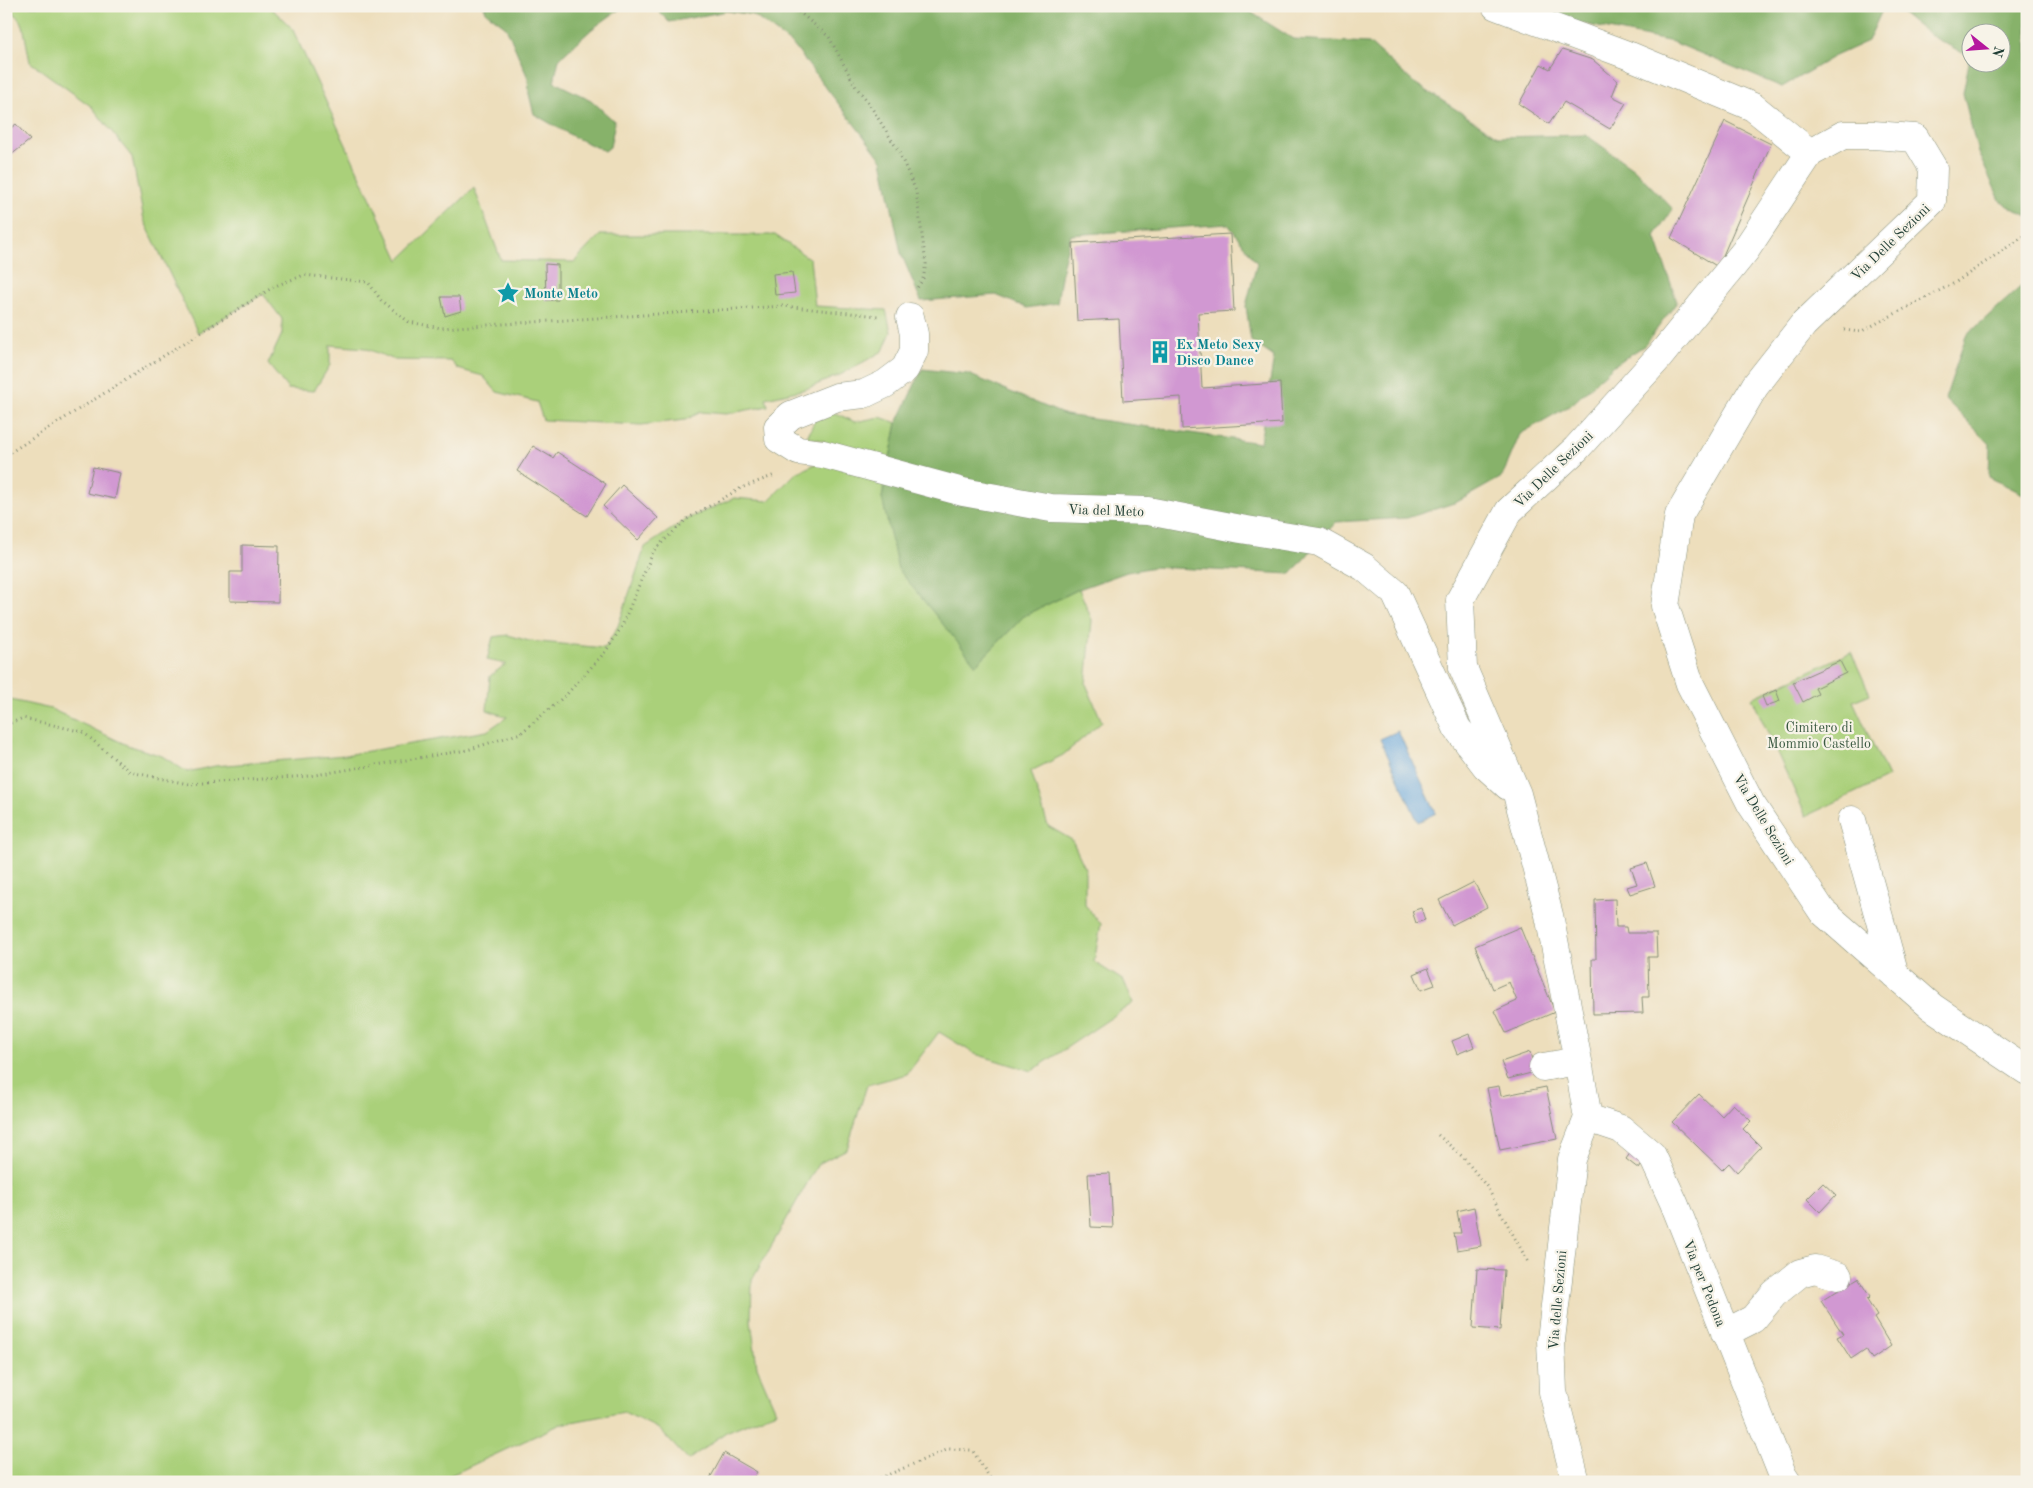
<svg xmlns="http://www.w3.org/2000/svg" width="2033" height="1488" viewBox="0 0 2033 1488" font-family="'Old Standard TT',serif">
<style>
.green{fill:#aad07a;stroke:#648657}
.forest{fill:#87b26a;stroke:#53784f;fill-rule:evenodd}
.water{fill:#6ba7dc;stroke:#457288}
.building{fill:#d198d2}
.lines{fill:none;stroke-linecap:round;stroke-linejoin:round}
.minor-casing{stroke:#868e78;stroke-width:29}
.path{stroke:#868e78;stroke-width:3;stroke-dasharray:1 4;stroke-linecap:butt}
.minor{stroke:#fff;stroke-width:28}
.labels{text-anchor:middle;stroke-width:4.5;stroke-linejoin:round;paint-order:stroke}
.street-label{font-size:14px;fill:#1f3d34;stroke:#f7f3e8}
.culture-label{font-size:14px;font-weight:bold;fill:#0d838f;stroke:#f7f3e8;text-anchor:start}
.park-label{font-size:14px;fill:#3b5a42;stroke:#f7f3e8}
</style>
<rect width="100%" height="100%" fill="#f7f3e8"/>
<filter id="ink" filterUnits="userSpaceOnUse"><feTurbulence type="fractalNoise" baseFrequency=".02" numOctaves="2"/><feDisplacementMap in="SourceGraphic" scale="10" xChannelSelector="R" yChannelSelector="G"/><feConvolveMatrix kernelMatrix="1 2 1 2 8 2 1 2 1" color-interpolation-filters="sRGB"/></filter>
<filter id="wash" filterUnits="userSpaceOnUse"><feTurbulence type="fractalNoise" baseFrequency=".0096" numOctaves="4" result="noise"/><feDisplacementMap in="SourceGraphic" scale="20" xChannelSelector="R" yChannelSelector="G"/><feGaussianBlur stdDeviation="1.12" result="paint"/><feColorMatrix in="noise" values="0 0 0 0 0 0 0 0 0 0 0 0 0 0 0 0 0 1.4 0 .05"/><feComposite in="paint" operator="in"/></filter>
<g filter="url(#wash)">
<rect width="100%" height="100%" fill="#eddebc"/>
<path class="green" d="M9,6H269L292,28L399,260L474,188L501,260L574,262L600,235H775L810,259L815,306L886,310L891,332L883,351L842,374L806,389L766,398L768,406L726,414L701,412L685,420L641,425L543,420L537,402L497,392L483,376L458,369L451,361L395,360L365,348L330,345V365L314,391L288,389L268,364L282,334V319L263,294L198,333L144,220L132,157L92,107L30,62L23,25Z
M835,413L855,422L880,417L897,423L882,498L976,665L1024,616L1079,589L1092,620L1086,684L1102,722L1063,755L1031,771L1048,826L1072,840L1085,868V905L1101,924L1094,962L1124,981L1133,1003L1032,1071L975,1054L939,1032L907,1074L867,1085L847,1149L818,1164L752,1280L751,1320L757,1367L776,1411L726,1432L688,1460L659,1429L624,1412L561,1424L436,1482H6V699L51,709L127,745L162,756L187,772L215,766L345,755L487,731L507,717L487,710L490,676L506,664L487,660L493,637L508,635L529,641L605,648L618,626L645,547L687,519L734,498L768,501L796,473L820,462L824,441L807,437L815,420Z
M1851,652L1870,694L1853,701L1888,777L1806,816L1752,698Z"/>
<path class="forest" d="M484,6H624L592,29L559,59L554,82L591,100L615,122L610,147L605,151L574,137L534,114L529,94L528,78L506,27L486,12Z
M653,6H1241L1293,39L1369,43L1413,82L1499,137L1586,135L1634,169L1673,209L1655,236L1677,302L1645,345L1613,366L1571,405L1520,434L1502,477L1457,502L1407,518L1336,522L1291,574L1154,567L1127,572L1079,589L1024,616L976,665L898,569L882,498L897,423L922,369L968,374L1065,415L1260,443L1274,357L1251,341L1246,306L1257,263L1228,224L1071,235L1063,264L1057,303L1027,308L996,295L921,301L901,253L882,160L793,45L753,15L727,11L669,22Z
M1516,6H1884L1868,41L1833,57L1782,87L1673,42L1534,14Z
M1893,6H2027V216L2001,202L1978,153L1963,93L1970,57L1928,34ZM1970,32H2000V62H1970Z
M2027,281V496L1989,477L1990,444L1945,399L1966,336Z"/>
<path class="water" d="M1398,731L1436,813L1418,822L1380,739Z"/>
<g id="blocks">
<path class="building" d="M1562,50L1593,60L1618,81L1612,96L1626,103L1610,129L1564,102L1549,124L1519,104L1541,64L1550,69Z
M1725,121L1771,144L1718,267L1671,238Z
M16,124L30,140L6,159V132Z
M1230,234L1234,311L1198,313L1202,388L1280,383L1282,423L1182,429L1181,397L1123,401L1119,319L1077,321L1073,243Z
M545,264L558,265V300H546Z
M792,272L795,293L775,295L773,274Z
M441,297H459L461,311L445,316Z
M533,446L553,458L557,452L606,484L587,516L517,471Z
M93,467L120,473L115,499L87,493Z
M622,485L658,518L638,540L603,506Z
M242,545L279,546L278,602L230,601V572H242Z
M1840,661L1846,673L1815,688L1818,694L1803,702L1793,682Z
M1776,690L1780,701L1766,706L1762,696Z
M1647,863L1655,886L1630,894L1627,887L1637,884L1631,868Z
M1474,882L1487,907L1452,925L1439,900Z
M1615,899L1616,927H1626L1627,933H1656L1657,957H1648L1649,997H1642L1643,1013L1593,1014L1592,959H1596L1595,900Z
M1421,908L1425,920L1416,923L1412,911Z
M1520,927L1555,1012L1506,1033L1495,1011L1517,1001L1509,982L1493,989L1475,946Z
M1428,968L1435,985L1421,990L1414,974Z
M1469,1034L1474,1047L1457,1054L1452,1041Z
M1530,1052L1535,1072L1508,1079L1501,1062Z
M1499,1086L1501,1096L1546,1087L1557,1139L1500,1150L1487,1088Z
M1699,1094L1722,1116L1733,1104L1751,1121L1743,1129L1761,1147L1737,1172L1729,1163L1722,1170L1672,1122Z
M1636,1145L1649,1154L1639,1169L1626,1159Z
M1110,1173L1113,1228L1091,1227L1088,1174Z
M1823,1183L1836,1195L1820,1212L1807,1199Z
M1474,1207L1481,1246L1457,1250L1454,1233H1461L1457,1211Z
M1477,1269L1504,1270L1500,1330L1473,1328Z
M1858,1278L1870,1297L1867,1300L1877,1316L1874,1318L1891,1346L1872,1359L1866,1349L1851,1359L1837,1337L1843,1334L1821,1301Z
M724,1453L757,1472L751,1482H708Z"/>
</g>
</g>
<g filter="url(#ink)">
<use href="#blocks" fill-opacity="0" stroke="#868e78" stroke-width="1"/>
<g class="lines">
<defs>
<path id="minor" d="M1496,6L1630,56L1753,107L1810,153
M910,317L914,334V351L905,369L885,384L864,394L837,397L791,415L778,427L779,439L798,451L823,454L963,492L1051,508L1148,511L1241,529L1319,542L1364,567L1395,593L1457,728L1486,766L1508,786
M1852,820L1895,975
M1543,1067L1578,1061
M1588,1118L1578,1061L1549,915L1517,794L1463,668L1460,600L1509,511L1576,449L1660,356L1745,251L1810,153L1843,135H1873L1915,138L1933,168L1932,201L1803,325L1755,386L1679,515L1665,606L1690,684L1751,804L1822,911L1932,1007L2027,1071
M1588,1118L1621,1129L1652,1155L1674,1203L1783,1476L1787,1482
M1725,1333L1753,1319L1774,1294L1800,1273L1815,1269L1838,1276
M1576,1482L1553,1392L1551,1340L1572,1159L1588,1118"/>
</defs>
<use href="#minor" class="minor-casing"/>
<path class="path" d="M780,6L786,10L798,11L829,37L856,87L866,99L898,150L916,191L926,264L923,279L917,288
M1844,330L1860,332L1956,282L2027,234
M6,455L275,286L304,275L368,282L381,300L409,322L441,328L783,306L878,316
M6,725L23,718L83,732L130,772L188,784L309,776L467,750L521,733L566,695L606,651L621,628L654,550L687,519L741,488L775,475
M1438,1135L1464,1158L1487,1187L1528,1262
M871,1482L949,1449L972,1450L990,1478V1482"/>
<use href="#minor" class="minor"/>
</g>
</g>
<defs>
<symbol id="sight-bare" viewBox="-9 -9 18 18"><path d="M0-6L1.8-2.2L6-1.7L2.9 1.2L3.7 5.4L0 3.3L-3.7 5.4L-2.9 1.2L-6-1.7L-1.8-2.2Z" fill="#0f9aa8" stroke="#f7f3e8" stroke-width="2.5" paint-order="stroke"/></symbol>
<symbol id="building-bare" viewBox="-9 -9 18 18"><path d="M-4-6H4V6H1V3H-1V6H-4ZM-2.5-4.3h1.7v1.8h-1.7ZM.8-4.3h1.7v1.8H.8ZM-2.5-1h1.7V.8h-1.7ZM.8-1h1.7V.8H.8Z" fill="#0f9aa8" stroke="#f7f3e8" stroke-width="2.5" paint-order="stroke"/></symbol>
</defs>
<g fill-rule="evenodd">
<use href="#sight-bare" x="492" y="277" width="32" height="32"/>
<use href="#building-bare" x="1144" y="336" width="32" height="32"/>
</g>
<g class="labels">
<g class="street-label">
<text transform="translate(1890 242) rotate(-44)" y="5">Via Delle Sezioni</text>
<text transform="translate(1553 469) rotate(-44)" y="5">Via Delle Sezioni</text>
<text transform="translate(1106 510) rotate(2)" y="5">Via del Meto</text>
<text transform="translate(1764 819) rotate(59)" y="5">Via Delle Sezioni</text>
<text transform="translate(1705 1283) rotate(68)" y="5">Via per Pedona</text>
<text transform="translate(1557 1300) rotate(-85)" y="5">Via delle Sezioni</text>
</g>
<g class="culture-label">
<text x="524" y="298">Monte Meto</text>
<text x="1176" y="349">Ex Meto Sexy<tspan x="1176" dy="16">Disco Dance</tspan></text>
</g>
<g class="park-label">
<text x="1819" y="732">Cimitero di<tspan x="1819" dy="16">Mommio Castello</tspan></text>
</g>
</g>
<rect width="2033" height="1488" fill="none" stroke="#f7f3e8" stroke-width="25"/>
<g transform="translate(1986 48) rotate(107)"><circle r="24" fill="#f7f3e8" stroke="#a1aaa0"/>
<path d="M0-4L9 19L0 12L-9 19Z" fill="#b5179e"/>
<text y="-8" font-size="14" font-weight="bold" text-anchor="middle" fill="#1f3d34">N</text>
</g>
</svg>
